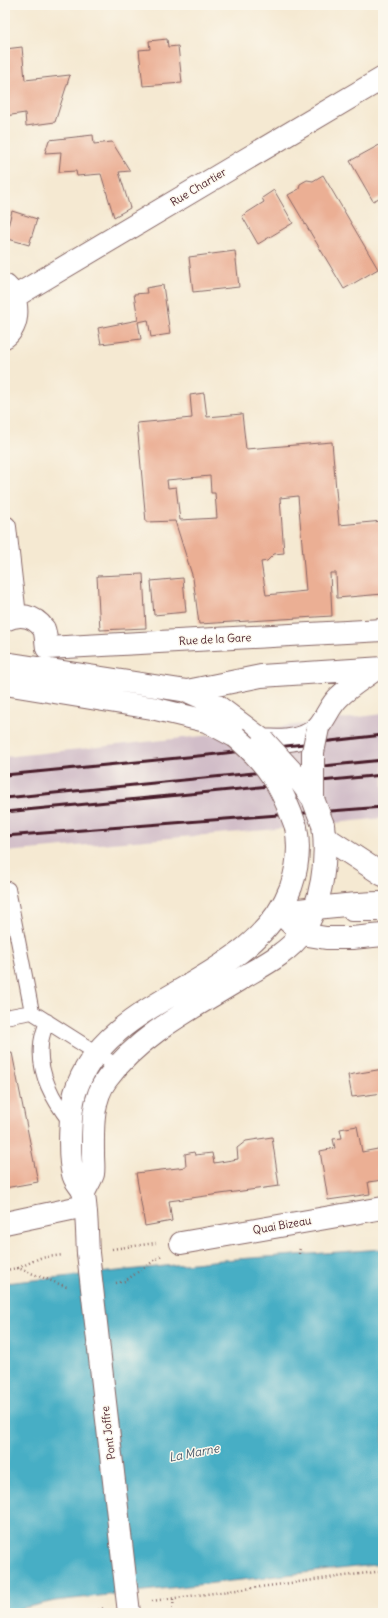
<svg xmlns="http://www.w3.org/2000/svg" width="388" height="1618" viewBox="0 0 388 1618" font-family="Delius,sans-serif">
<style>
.industrial{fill:#d1bdc8}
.water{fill:#46aec5;stroke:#486678}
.building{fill:#ebaf94;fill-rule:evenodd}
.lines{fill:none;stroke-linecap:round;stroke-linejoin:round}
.lane-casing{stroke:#866665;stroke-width:16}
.street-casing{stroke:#866665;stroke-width:24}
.secondary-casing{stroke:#866665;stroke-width:24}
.path{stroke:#866665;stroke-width:2.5;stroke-dasharray:1 3;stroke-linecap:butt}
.lane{stroke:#fff;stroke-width:14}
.street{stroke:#fff;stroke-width:22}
.secondary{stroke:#fff;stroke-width:22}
.rail{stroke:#4a1f2b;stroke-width:3}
.secondary-bridge-casing{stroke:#866665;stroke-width:24;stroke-linecap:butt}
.secondary-bridge{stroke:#fff;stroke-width:22}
.labels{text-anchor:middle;stroke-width:3;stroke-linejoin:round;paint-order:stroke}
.street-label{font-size:11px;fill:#4a1f2b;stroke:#fbf7ec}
.water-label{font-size:12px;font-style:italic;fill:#485869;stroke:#fbf7ec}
</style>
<rect width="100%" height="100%" fill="#fbf7ec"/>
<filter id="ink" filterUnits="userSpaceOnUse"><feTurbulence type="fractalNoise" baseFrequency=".025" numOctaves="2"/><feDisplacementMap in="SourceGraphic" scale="8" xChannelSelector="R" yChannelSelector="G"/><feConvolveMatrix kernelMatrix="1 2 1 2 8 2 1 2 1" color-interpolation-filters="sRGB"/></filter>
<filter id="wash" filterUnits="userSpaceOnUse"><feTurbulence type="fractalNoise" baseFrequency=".012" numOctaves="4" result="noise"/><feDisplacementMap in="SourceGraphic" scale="16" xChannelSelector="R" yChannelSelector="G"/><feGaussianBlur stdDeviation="0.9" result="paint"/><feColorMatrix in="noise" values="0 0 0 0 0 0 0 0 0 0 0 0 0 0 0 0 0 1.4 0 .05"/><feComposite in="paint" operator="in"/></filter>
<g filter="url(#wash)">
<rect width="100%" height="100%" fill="#f5e9d2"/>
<path class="industrial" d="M383,714V818L277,829L5,852V757L230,733Z"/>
<path class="water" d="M383,1249V1564L55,1601L5,1612V1283L222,1260Z"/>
<g id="blocks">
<path class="building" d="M167,39L168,47L178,46L182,83L143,86L139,50L150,49L149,41Z
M22,47L25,80L70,75L55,122L26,126L25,113L5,116V49Z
M93,135L94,144L112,142L130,171L119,172L130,208L114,217L101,174L77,176L76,171L59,172L61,152L45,153L49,140Z
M383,143V196L373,201L350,161Z
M323,175L378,269L344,289L288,195L299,189L300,184L307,180L313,181Z
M274,190L293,223L258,244L242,216L264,202L262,198Z
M12,211L37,219L29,245L5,238Z
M235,251L239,287L193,292L189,257Z
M163,285L170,334L151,337L148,320L138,322L141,339L101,344L98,328L138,320L134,294L147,293L146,288Z
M204,393L207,417L242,414L246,449L332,442L339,525L383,521V594L337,598L336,573H330L332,616L199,624L193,578L175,521L146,522L137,423L192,418L190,395ZM210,476L211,493H215L217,518L180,520L176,487L168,488L167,480ZM298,496L306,591L266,595L261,562L267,561L274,554L284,553L280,498Z
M143,574L146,628L100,630L97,576Z
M183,578L186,612L154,615L151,581Z
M12,1053L38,1182L5,1188V1054Z
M383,1069V1093L352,1097L348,1075Z
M357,1126L362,1152L383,1148V1180L368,1182L370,1194L328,1200L320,1151L335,1148L333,1139L342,1138L340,1129Z
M272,1137L279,1186L169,1201L172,1221L145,1226L136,1173L186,1167L185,1154L194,1152L195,1155L212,1153L214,1163L238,1159L237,1148L246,1141Z"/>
</g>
</g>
<g filter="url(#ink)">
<use href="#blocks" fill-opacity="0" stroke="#866665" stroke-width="1"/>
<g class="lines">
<defs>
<path id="lane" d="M5,890L8,889L32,1012
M351,914H383
M5,1017L32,1012L117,1066
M47,1021C45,1028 41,1037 41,1045C38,1074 53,1100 70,1122"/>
<path id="street" d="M14,297L383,78
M5,337C20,325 20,299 6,286
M5,527L15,616
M5,620C19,613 34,615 44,629C46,634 46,643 47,648
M47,648L383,630
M325,837L383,875
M279,912L302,934L326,938H352L383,935
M279,912C314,909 348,903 383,903
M5,1223L85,1206
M181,1243L383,1208"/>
<path id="secondary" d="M5,663L187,691L212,702L264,741
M5,684L152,708L206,721L236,737
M187,691L261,676L383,668
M251,738C271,742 303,744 318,727C326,718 330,705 339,697C350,686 364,678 376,669
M84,1193C86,1187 91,1180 93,1174C94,1168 93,1161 93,1155C93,1130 91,1100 107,1079C141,1033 197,1006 245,976C264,965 289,952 302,933C322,904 328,859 323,825
M88,1253C87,1239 87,1203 83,1192C81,1186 74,1181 73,1174C68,1156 70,1110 75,1093C106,992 253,988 291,887C298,867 300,848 296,827"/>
</defs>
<use href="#lane" class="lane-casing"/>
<use href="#street" class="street-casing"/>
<use href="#secondary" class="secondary-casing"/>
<path class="path" d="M112,1249L156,1243
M299,1254L300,1247
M18,1268L40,1258L63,1255
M5,1270L18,1268L67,1287
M116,1283L125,1281L161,1256
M173,1599L174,1613
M152,1601L383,1571
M91,1613L104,1608"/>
<use href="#lane" class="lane"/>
<use href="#street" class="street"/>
<use href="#secondary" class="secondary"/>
<path class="rail" d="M5,775L208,755L383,735
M5,798L383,760
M5,812L383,775
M5,836L383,807"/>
<defs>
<path id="secondary-bridge" d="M236,737C270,766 281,786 296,827
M264,741L297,777L313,799L323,825
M313,799V752L318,728
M88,1253L129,1613"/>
</defs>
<use href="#secondary-bridge" class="secondary-bridge-casing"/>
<use href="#secondary-bridge" class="secondary-bridge"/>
</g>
</g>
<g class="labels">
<g class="street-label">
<text transform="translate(198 187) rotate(-31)" y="4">Rue Chartier</text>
<text transform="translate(215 639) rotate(-3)" y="4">Rue de la Gare</text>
<text transform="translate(282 1225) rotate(-10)" y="4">Quai Bizeau</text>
<text transform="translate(108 1433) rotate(-97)" y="4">Pont Joffre</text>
</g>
<g class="water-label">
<text transform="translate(194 1453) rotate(-11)" y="4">La Marne</text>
</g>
</g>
<rect width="388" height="1618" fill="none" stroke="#fbf7ec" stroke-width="20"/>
</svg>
